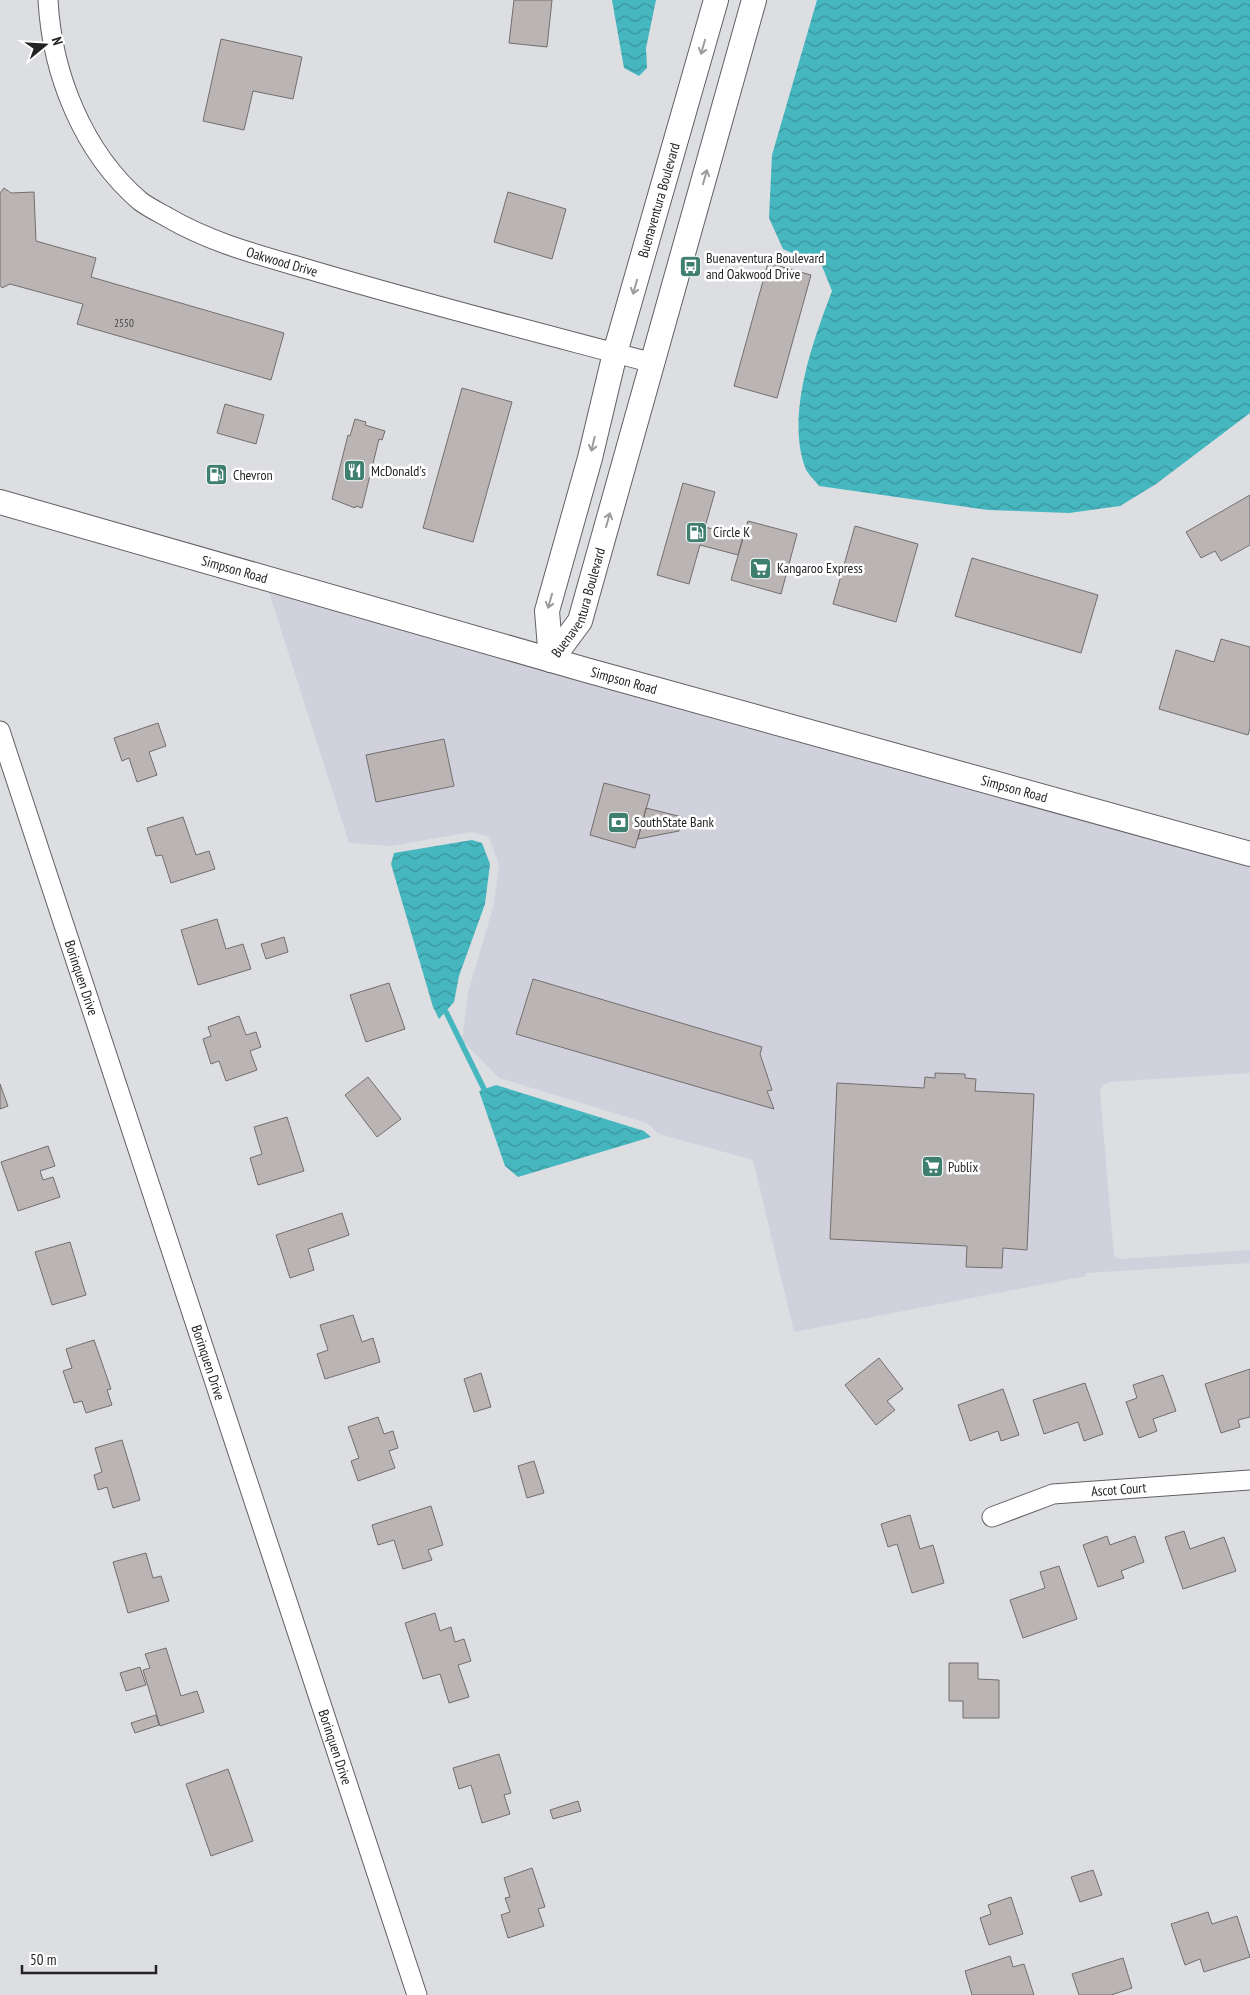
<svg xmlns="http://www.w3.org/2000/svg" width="1250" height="1995" viewBox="0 0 1250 1995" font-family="'PT Sans Narrow',sans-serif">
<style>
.built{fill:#d0d1dc}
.water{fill:url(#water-waves)}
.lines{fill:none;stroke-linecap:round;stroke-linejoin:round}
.stream{stroke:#46b6bf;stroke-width:5.5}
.building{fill:#bab5b4;stroke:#726e6d}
.minor-casing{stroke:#616165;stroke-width:21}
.major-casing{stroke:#616165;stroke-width:26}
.minor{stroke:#fff;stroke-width:19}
.major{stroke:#fff;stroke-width:24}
.oneway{stroke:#9c9c9d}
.labels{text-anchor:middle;stroke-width:5;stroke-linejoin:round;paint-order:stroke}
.number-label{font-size:11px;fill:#4a4849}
.street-label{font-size:14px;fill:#242425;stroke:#fff}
.poi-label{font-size:14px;fill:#242425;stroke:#fff;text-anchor:start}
</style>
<defs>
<pattern id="water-waves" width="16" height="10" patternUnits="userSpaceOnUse" patternTransform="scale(1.25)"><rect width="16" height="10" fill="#46b6bf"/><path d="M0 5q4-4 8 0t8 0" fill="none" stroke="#3a949b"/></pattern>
</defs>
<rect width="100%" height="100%" fill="#dddee2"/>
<path class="built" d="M268,589L541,667L542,671L548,670L1250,864V1073L1109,1082L1104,1084L1100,1091L1114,1256L1120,1259L1250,1250V1263L1086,1273V1276L794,1332L753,1160L659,1134L647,1123L499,1078L462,1040L468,993L494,904L499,864L490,840L487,836L471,832L391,846L349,843Z"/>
<path class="water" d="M612,0H656L646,48L647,68L639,76L624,68Z
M817,0H1250V413L1156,484L1120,506L1069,513L988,510L819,486C815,480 807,474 805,467C786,414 813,341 832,291L822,266L783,249L769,218L772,155Z
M472,840L482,843L490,864L485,904L459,976L454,1002L439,1019L433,1007L391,864L394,853Z
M496,1085L644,1131L651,1137L518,1177L505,1166L479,1091Z"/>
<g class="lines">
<path class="stream" d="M446,1012L484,1089"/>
</g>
<path class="building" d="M514,0H552L547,47L509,43Z
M221,39L302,57L293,99L253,91L244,130L203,121Z
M4,188L11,193L34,192L36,241L96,258L91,277L284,333L271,380L77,324L83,304L10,284L2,288L0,285V193Z
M508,192L566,209L552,259L494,242Z
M768,263L811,275L777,398L734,386Z
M462,388L512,402L473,542L423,528Z
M225,404L264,415L256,444L217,433Z
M355,419L366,422L365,425L385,431L382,440L379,439L362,508L356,506L355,508L332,499L348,435L350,436Z
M683,483L715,492L705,527L743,537L738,555L700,545L689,584L657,575Z
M1250,495V545L1221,561L1215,551L1201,558L1186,532Z
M748,521L797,534L781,594L731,580Z
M855,526L918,544L896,622L833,604Z
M972,558L1098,595L1081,653L955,616Z
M1221,639L1250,647V728L1248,735L1159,709L1176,650L1214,662Z
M158,723L166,746L149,752L157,775L137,782L129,758L122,761L114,738Z
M444,739L454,786L376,802L366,755Z
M604,783L650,795L635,848L590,835Z
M646,808L682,817L679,831L638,839Z
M183,817L196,855L209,851L215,869L171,883L162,855L156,856L147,828Z
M217,919L226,949L243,944L251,969L198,985L181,930Z
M284,937L288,952L266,959L261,944Z
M533,979L762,1047L760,1054L772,1090L767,1091L774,1109L516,1034Z
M389,983L405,1029L366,1042L350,995Z
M239,1016L246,1035L256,1032L261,1047L250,1051L257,1070L226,1081L219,1061L211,1064L203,1039L211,1036L208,1027Z
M935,1073L965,1074V1078L976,1079L975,1091L1034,1094L1027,1250L1003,1248L1002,1268L966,1267L967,1246L830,1239L837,1083L924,1088L925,1077L935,1078Z
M368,1077L401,1119L377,1137L345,1095Z
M0,1084L8,1106L0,1109Z
M287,1117L304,1171L258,1185L250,1158L262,1154L254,1127Z
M48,1146L55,1166L40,1171L43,1180L53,1177L60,1197L18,1211L1,1162Z
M342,1213L349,1235L308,1249L314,1270L290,1278L276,1235Z
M70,1242L86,1295L52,1305L35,1252Z
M353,1315L362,1342L373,1338L380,1362L325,1379L317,1354L328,1350L320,1325Z
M94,1340L111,1389L107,1390L112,1405L86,1413L82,1401L74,1403L63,1371L72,1368L66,1349Z
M879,1358L903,1389L887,1401L895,1410L876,1425L845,1385Z
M1250,1369V1417L1238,1420L1240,1427L1221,1433L1205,1384Z
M481,1373L491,1407L474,1412L464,1379Z
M1163,1375L1176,1411L1153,1419L1157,1431L1139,1438L1126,1402L1137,1398L1133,1385Z
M1085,1383L1103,1434L1084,1441L1078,1422L1044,1434L1033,1400Z
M1003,1389L1019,1435L1001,1441L998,1431L970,1441L958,1405Z
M378,1417L384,1434L393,1431L398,1448L389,1451L395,1468L358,1481L351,1461L359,1458L348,1427Z
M122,1440L140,1500L113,1508L107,1487L98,1490L94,1475L102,1472L95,1448Z
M534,1461L544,1493L527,1498L518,1466Z
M431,1506L443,1545L428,1550L432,1560L403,1569L394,1540L378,1545L372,1525Z
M910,1515L920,1549L933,1545L944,1583L912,1593L897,1544L888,1547L881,1524Z
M1184,1531L1190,1549L1224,1537L1236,1571L1183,1589L1165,1537Z
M1107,1536L1110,1545L1135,1536L1144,1562L1121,1571L1124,1578L1098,1587L1083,1545Z
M146,1553L153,1578L161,1576L169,1601L128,1613L113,1562Z
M1059,1566L1077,1619L1023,1638L1010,1600L1045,1588L1040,1572Z
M435,1613L440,1631L451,1627L455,1642L464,1639L471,1661L458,1665L469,1697L449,1703L440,1674L423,1679L405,1623Z
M166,1648L181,1696L197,1691L204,1712L160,1726L143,1670L150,1668L145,1654Z
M949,1663H978V1679L999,1680V1718H963V1701H949Z
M140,1667L146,1685L126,1691L120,1673Z
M156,1715L159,1725L135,1733L131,1723Z
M499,1754L511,1793L504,1795L510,1814L482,1823L471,1785L459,1789L453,1768Z
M228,1769L253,1841L211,1856L186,1784Z
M578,1801L581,1811L553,1819L550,1810Z
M532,1868L545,1907L538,1909L544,1926L508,1938L501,1915L510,1912L505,1898L510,1897L504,1878Z
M1093,1870L1102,1895L1080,1902L1071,1877Z
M1011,1897L1023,1934L989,1945L980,1918L991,1914L988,1905Z
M1208,1912L1212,1924L1237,1916L1250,1957L1204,1972L1200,1959L1185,1965L1171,1924Z
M1010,1956L1013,1967L1024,1964L1034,1995H972L965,1971Z
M1123,1958L1132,1988L1111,1995H1079L1072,1974Z"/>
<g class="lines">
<defs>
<g id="minor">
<path id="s1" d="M48,0C52,74 83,152 140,201C148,207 158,212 167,217C213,244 263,256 314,271C426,304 540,333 653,363"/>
<path id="s2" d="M0,731L417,1995"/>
<path id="s3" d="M992,1517L1053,1494L1250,1480"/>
</g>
<g id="major">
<path id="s4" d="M0,502L586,670L1250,854"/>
<path id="s5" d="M551,660L580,621L754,0"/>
<path id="s6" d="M551,660L547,611L590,458L615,353L716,0"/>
</g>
</defs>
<use href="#minor" class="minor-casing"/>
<use href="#major" class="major-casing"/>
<use href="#minor" class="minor"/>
<use href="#major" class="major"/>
</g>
<defs><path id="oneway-shaft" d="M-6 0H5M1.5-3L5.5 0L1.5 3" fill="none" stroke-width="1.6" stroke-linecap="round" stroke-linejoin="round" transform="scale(1.25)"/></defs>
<g class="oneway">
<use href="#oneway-shaft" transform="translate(703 47) rotate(106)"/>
<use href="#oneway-shaft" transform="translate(705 177) rotate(-74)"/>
<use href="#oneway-shaft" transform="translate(635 287) rotate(106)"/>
<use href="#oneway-shaft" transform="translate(593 444) rotate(103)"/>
<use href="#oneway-shaft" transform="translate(608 520) rotate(-74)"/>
<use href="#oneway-shaft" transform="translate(550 601) rotate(106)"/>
</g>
<defs>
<symbol id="bus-square" viewBox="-11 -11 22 22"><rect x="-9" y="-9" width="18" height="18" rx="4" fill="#3f7f6f" stroke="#fff"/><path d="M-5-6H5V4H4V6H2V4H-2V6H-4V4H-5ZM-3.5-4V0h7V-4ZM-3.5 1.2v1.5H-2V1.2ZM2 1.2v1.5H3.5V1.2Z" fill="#fff"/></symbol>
<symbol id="restaurant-square" viewBox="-11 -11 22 22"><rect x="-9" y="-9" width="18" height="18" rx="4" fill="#3f7f6f" stroke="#fff"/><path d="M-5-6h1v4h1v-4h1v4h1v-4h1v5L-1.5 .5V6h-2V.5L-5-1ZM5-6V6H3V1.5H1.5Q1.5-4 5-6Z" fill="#fff"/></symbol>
<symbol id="fuel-square" viewBox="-11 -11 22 22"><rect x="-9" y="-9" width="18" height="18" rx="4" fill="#3f7f6f" stroke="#fff"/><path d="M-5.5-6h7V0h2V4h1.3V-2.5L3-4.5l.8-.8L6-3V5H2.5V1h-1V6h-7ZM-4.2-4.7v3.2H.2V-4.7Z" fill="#fff"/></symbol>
<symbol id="supermarket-square" viewBox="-11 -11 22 22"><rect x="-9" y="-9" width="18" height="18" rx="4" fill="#3f7f6f" stroke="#fff"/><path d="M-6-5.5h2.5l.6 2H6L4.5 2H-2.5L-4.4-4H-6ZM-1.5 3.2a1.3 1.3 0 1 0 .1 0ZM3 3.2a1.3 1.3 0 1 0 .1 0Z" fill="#fff"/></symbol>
<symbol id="bank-square" viewBox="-11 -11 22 22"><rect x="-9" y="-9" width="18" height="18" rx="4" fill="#3f7f6f" stroke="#fff"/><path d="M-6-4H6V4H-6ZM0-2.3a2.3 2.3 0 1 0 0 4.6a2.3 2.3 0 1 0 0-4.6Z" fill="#fff"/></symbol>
</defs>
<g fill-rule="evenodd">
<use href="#bus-square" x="678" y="254" width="25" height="25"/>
<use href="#restaurant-square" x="342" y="458" width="25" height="25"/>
<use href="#fuel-square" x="204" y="462" width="25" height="25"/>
<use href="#fuel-square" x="684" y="520" width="25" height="25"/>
<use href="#supermarket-square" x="748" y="556" width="25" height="25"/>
<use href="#bank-square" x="606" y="810" width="25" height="25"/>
<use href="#supermarket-square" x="920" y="1154" width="25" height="25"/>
</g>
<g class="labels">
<g class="number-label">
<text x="124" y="327">2550</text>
</g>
<g class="street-label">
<text dy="5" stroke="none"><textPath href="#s6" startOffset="475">Buenaventura Boulevard</textPath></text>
<text dy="5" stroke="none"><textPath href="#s1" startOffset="382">Oakwood Drive</textPath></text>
<text dy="5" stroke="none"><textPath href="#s4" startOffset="244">Simpson Road</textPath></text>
<text dy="5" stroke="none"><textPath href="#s5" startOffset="65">Buenaventura Boulevard</textPath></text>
<text dy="5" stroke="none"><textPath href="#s4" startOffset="649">Simpson Road</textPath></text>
<text dy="5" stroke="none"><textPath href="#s4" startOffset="1054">Simpson Road</textPath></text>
<text dy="5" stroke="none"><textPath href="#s2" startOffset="260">Borinquen Drive</textPath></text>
<text dy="5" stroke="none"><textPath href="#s2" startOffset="665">Borinquen Drive</textPath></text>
<text dy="5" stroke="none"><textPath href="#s3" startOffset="131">Ascot Court</textPath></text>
<text dy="5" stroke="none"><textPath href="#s2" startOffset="1070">Borinquen Drive</textPath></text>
</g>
<g class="poi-label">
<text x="706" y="263">Buenaventura Boulevard<tspan x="706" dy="16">and Oakwood Drive</tspan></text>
<text x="371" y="476">McDonald's</text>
<text x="233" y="480">Chevron</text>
<text x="713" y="537">Circle K</text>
<text x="777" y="573">Kangaroo Express</text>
<text x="634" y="827">SouthState Bank</text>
<text x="948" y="1172">Publix</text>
</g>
</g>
<g transform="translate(45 45) rotate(72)" stroke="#ffffff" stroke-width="4" paint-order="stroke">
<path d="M0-4L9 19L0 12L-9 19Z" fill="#242425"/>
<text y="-8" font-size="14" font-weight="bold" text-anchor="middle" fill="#242425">N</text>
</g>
<path d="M22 1965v8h134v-8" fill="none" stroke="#242425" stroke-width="2.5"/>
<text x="30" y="1965" font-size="15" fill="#242425" stroke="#ffffff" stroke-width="4" paint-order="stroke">50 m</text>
</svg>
